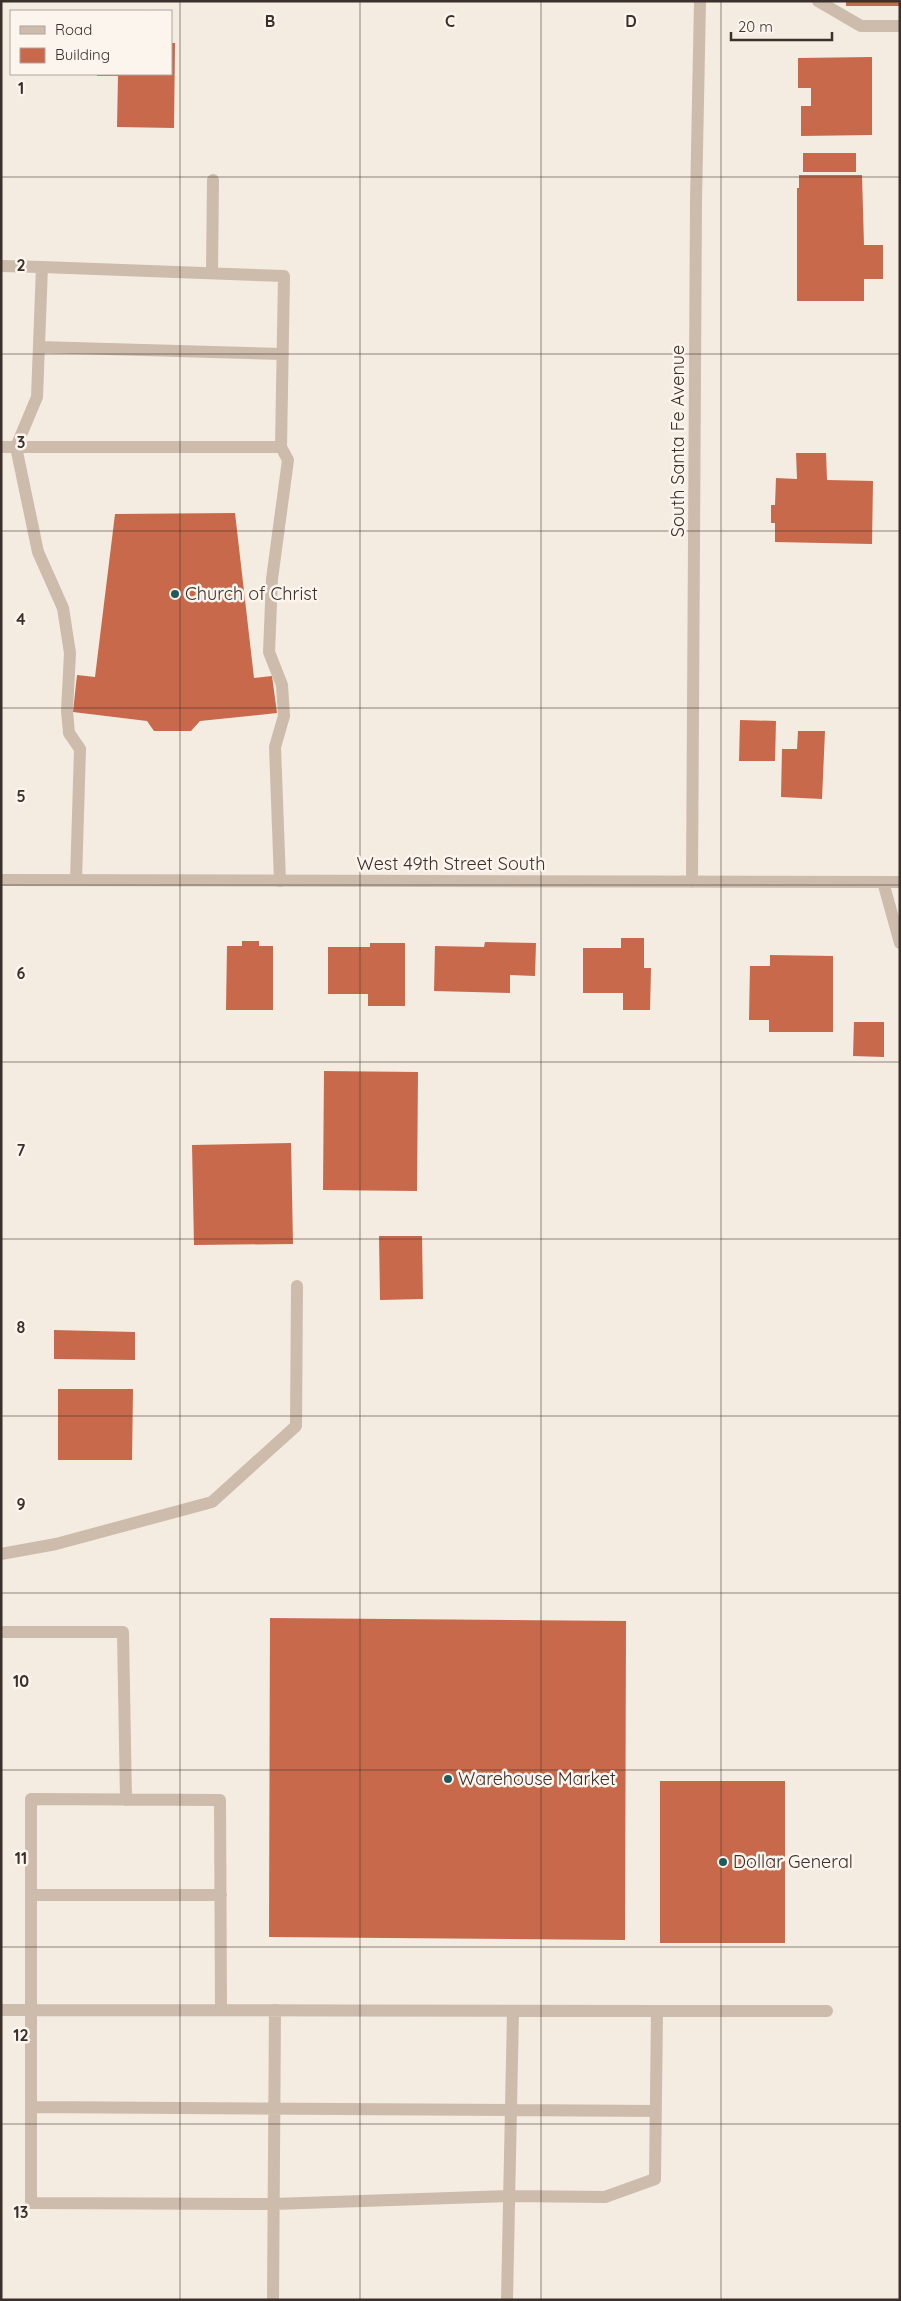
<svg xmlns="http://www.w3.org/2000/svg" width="901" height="2301" viewBox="0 0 901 2301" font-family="Quicksand,sans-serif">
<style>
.building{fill:#c8694b}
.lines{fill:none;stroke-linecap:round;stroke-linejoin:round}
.service{stroke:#cdbbac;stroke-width:12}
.minor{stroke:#cdbbac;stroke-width:12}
.grid{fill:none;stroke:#3b302b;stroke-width:1;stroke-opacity:0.55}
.poi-dot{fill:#1f5a5e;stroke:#fbf5ee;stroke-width:2}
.labels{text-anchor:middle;stroke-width:5;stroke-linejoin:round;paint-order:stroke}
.street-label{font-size:18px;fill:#3b302b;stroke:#fbf5ee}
.poi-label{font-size:18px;fill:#3b302b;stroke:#fbf5ee;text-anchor:start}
.grid-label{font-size:16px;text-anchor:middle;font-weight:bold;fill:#3b302b;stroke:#fbf5ee;stroke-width:5;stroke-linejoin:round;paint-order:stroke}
</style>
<rect width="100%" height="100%" fill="#f4ebe1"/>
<path class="building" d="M846,1H900V6H846Z
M171,43H175L174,128L117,127L118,76H97V74H171Z
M872,57V135L801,136V106H811V88H798V58Z
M803,153H856V172H803Z
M799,175H862L864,245H883V279H864V301H797V188H799Z
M796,453H826L827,480L873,481L872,544L775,542V523H771V505H775L776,478L797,479Z
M235,513L254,678L272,676L277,713L200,721L191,731H154L147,721L73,712L77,675L95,677L115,514Z
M740,720L776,721L775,761H739Z
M798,731H825L822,799L781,797L782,749H797Z
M621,938H644V968H651L650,1010H623V993H583V948H621Z
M242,941H259V946H273V1010H226L227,946H242Z
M485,942L536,943L535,976L510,975V993L434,991L435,946L484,947Z
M370,943H405V1006H368V994H328V947H370Z
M770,955L833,956V1032H769V1020H749L750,966H770Z
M854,1022H884V1057L853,1056Z
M324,1071L418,1072L417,1191L323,1190Z
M291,1143L293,1244L194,1245L192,1145Z
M379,1236H422L423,1299L380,1300Z
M54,1330L135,1332V1360L54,1359Z
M58,1389H133L132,1460H58Z
M270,1618L626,1621L625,1940L269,1937Z
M660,1781H785V1943H660Z"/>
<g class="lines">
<path class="service" d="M818,1L861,26H900
M1,266L42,267L37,397L16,447H281
M42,267L284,276L281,447L288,460L272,579L269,652L282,685L284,716L275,747L280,881
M212,273L213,180
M39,347L283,354
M1,447H16L38,552L63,608L70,653L67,711L69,733L80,749L76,880
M883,882L900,943
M1,1554L56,1544L212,1502L296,1426L297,1286
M1,1632H123L126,1800
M31,1895H221
M1,2010H31C240,2010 448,2011 657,2011L655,2179L605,2197L509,2196L274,2204L31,2203C31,2069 31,1934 31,1799L220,1800L221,2010
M657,2011H827
M31,2107L656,2111
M273,2300L275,2010
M507,2300L513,2011"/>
<path class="minor" d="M1,880L900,882
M692,882L696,201L700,1"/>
</g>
<path class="grid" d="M180,1V2300M360,1V2300M541,1V2300M721,1V2300M1,177H900M1,354H900M1,531H900M1,708H900M1,885H900M1,1062H900M1,1239H900M1,1416H900M1,1593H900M1,1770H900M1,1947H900M1,2124H900"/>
<g class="poi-dot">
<circle cx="175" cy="594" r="5"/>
<circle cx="448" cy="1779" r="5"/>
<circle cx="723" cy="1862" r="5"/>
</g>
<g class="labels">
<g class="street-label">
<text transform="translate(678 441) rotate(-90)" y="6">South Santa Fe Avenue</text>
<text x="451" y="870">West 49th Street South</text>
</g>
<g class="poi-label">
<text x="185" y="600">Church of Christ</text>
<text x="458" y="1785">Warehouse Market</text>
<text x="733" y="1868">Dollar General</text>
</g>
</g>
<g class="grid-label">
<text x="270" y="27">B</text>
<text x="450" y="27">C</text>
<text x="631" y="27">D</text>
<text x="21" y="94">1</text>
<text x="21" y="271">2</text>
<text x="21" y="448">3</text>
<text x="21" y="625">4</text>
<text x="21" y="802">5</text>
<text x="21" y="979">6</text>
<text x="21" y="1156">7</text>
<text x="21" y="1333">8</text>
<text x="21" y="1510">9</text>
<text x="21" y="1687">10</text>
<text x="21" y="1864">11</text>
<text x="21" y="2041">12</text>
<text x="21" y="2218">13</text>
</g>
<rect width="901" height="2301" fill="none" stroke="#3b302b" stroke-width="5"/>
<rect x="10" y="10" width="162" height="65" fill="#fbf5ee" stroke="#aea6a0"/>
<rect x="20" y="26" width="25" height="8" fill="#cdbbac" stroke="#aea6a0"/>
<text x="55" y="35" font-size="15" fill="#3b302b">Road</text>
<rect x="20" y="48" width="25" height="15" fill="#c8694b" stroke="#aea6a0"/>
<text x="55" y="60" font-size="15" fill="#3b302b">Building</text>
<path d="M731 32v8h101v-8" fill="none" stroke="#3b302b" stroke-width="2.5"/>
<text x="738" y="32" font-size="15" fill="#3b302b" stroke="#fbf5ee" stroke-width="4" paint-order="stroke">20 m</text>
</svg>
